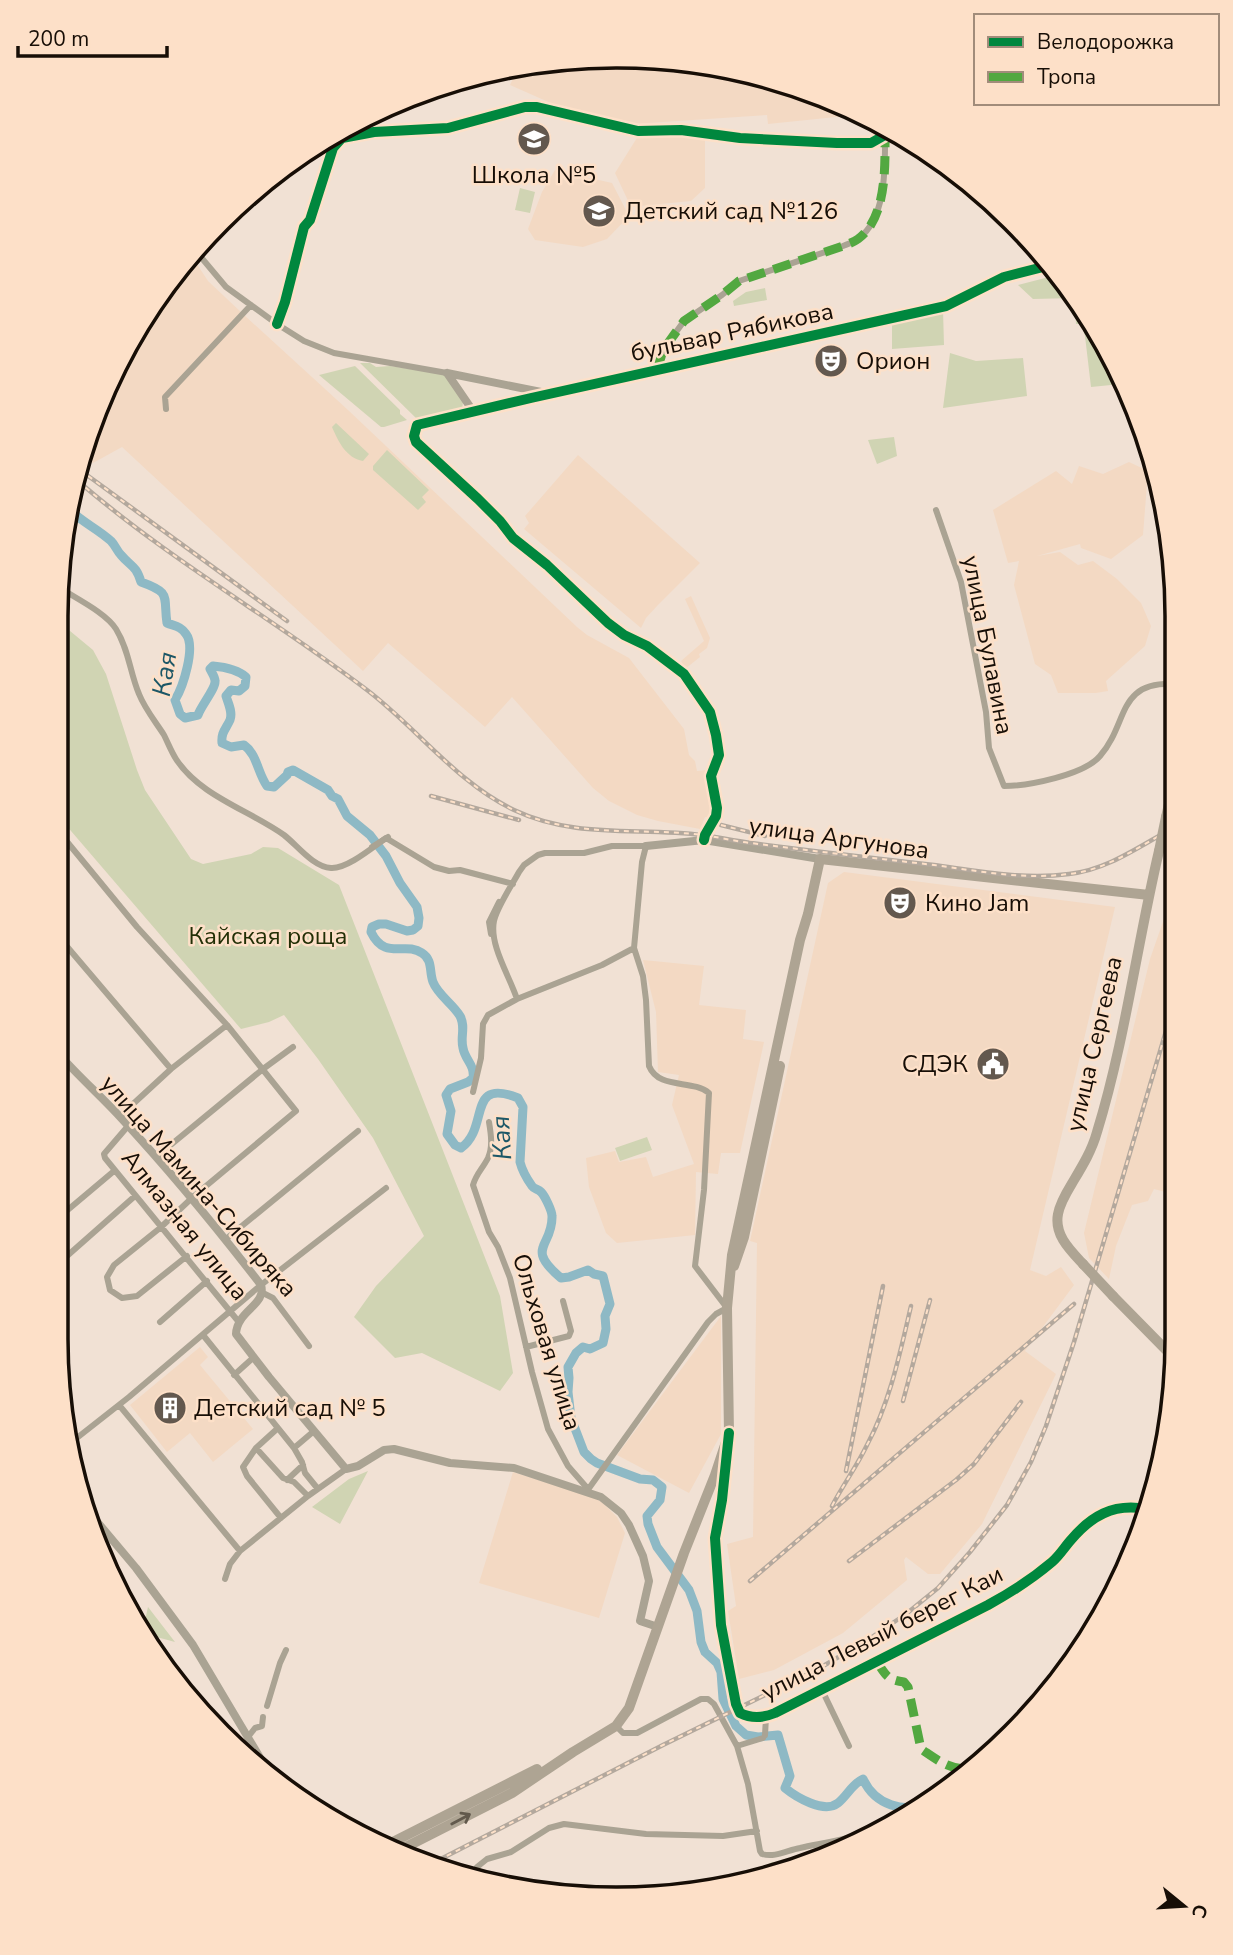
<svg xmlns="http://www.w3.org/2000/svg" width="1233" height="1955" viewBox="0 0 1233 1955" font-family="'Nunito Sans',sans-serif">
<style>
.built{fill:#f3d9c3}
.green{fill:#d0d4b3}
.lines{fill:none;stroke-linecap:round;stroke-linejoin:round}
.river{stroke:#8eb9c5;stroke-width:9}
.minor{stroke:#aaa393;stroke-width:6}
.tertiary{stroke:#aaa393;stroke-width:8}
.primary{stroke:#aea493;stroke-width:10}
.rail-casing{stroke:#b3a89d;stroke-width:4.5}
.rail{stroke:#fde0c8;stroke-width:2;stroke-dasharray:5;stroke-linecap:butt}
.minor-bridge{stroke:#aaa393;stroke-width:6}
.primary-bridge{stroke:#aea493;stroke-width:10}
.quiet{stroke:#52a840;stroke-width:9;stroke-dasharray:18 9;stroke-linecap:butt}
.cycleway-casing{stroke:#fde0c8;stroke-width:15}
.cycleway{stroke:#00873e;stroke-width:10}
.oneway{stroke:#62594c}
.labels{text-anchor:middle;stroke-width:5;stroke-linejoin:round;paint-order:stroke}
.poi-label{font-size:24px;fill:#170e06;stroke:#fde0c8;text-anchor:start}
.street-label{font-size:24px;fill:#170e06;stroke:#fde0c8}
.park-label{font-size:24px;fill:#222f06;stroke:#fde0c8}
.water-label{font-size:26px;font-style:italic;fill:#1d5767;stroke:#fde0c8}
.rim{fill:none;stroke:#170e06;stroke-width:3.5}
</style>
<rect width="100%" height="100%" fill="#f1e1d4"/>
<path class="built" d="M654,57L762,75L865,114L768,124L767,115L633,124L562,108L510,85L519,66L544,61Z
M680,132L705,137V188L691,201L631,207L615,173L640,133Z
M555,170L612,183L629,216L607,239L583,247L535,240L528,229L542,192Z
M191,255L208,281L243,314L348,410L577,627L587,635L629,658L684,729L689,755L695,761L697,771L706,770L714,809L711,818L705,817L700,829L658,821L637,815L609,801L593,788L512,697L485,727L388,643L363,671L122,447L93,463L84,456L99,402L172,275Z
M578,455L700,563L657,606L646,618L641,628L524,529L529,523L525,516Z
M1129,462L1148,471L1143,535L1111,559L1081,548L1080,544L1037,556L1060,552L1078,565L1093,561L1117,579L1141,603L1151,626L1145,646L1106,681L1108,691L1096,693H1058L1051,675L1035,664L1014,585L1019,561L1008,563L993,510L1056,471L1072,484L1079,466L1103,474Z
M691,596L710,638L707,648L699,654L700,657L685,669L681,661L704,641L685,599Z
M844,872L1115,907L1030,1270L1046,1276L1061,1267L1074,1285L1025,1351L1056,1374L982,1524L940,1574H928L906,1557L904,1560L907,1580L843,1633L774,1670L739,1679L728,1611L736,1606L727,1544L753,1537L757,1243L750,1241L828,883Z
M1174,890L1173,1194L1154,1189L1148,1201L1132,1205L1116,1246L1109,1279L1089,1258L1084,1233L1150,959Z
M643,960L704,966L699,1005L746,1010L743,1039L764,1042L740,1153H721L718,1174L696,1172L695,1235L617,1243L606,1233L589,1187L586,1158L615,1151L619,1162L646,1157L653,1177L694,1164L672,1105L679,1075L658,1072L656,1012Z
M721,1316V1434L689,1493L617,1455Z
M200,1347L208,1357L200,1365L253,1429L213,1462L190,1433L167,1452L130,1405Z
M513,1472L595,1498L603,1503L617,1517L625,1533L599,1618L479,1583Z"/>
<path class="green" d="M520,188L535,192L530,213L515,210Z
M1049,277L1063,279L1075,298L1033,299L1018,285Z
M765,288L767,300L734,306L733,301L746,292Z
M1075,302H1078L1116,364L1121,384L1091,387L1085,336L1081,324H1076Z
M943,310L944,345L892,349V324Z
M950,353L976,361L1023,358L1027,396L943,408Z
M360,363H370L376,367L390,366L445,374L463,401L462,412L419,421Z
M355,366L400,410V414L407,420L384,427H381L319,375Z
M336,423L369,454L363,461C346,458 338,441 332,427Z
M894,437L897,456L877,464L868,440Z
M387,450L429,490L422,497L426,502L418,510L373,470V466Z
M64,626L93,650L106,674L137,770L145,790L191,859L203,864L251,854L263,847L278,848L339,885L500,1296L513,1373L500,1391L422,1353L395,1358L354,1317L376,1286L424,1236L373,1138L318,1059L284,1015L269,1022L241,1029L59,817L60,633Z
M647,1137L652,1150L620,1161L615,1148Z
M368,1471L340,1524L312,1507L349,1479Z
M148,1607L175,1642L142,1633Z
M772,1862L785,1864L787,1868L762,1880L741,1882L759,1869Z"/>
<g class="lines">
<path class="river" d="M70,510C82,522 98,529 111,541C115,545 117,551 121,555C131,567 136,565 141,582C172,593 163,596 167,623C174,626 181,626 186,634C196,647 183,687 175,700L180,714L185,718L198,715C201,706 216,688 215,681C215,677 212,673 210,669L213,666C224,667 237,669 246,677L245,686L239,691L231,690L226,696C228,703 233,712 230,720C226,729 221,732 222,743L231,747L244,745C257,754 258,774 267,786L274,787L287,775L288,772L293,770L328,790L332,796L338,799L347,816L370,835L386,856L400,883L417,907L419,918L418,926L413,930L407,931L386,924H379L372,927L371,932C385,961 405,941 422,953C433,960 429,971 433,982C438,995 453,1004 460,1016C466,1027 460,1037 463,1048C465,1060 475,1065 473,1078L468,1082L450,1089L446,1095L451,1111L447,1134L455,1145L461,1148C490,1128 466,1077 518,1098L523,1107L520,1162C522,1170 527,1179 532,1186C534,1189 538,1189 541,1192C545,1196 552,1211 552,1216C553,1247 524,1247 561,1278L569,1277L588,1270L594,1274L603,1276L610,1304L605,1316L606,1329L603,1343L590,1349L583,1347L576,1353L568,1367L569,1378L568,1392L571,1418L584,1452L591,1459L597,1463L640,1479L653,1480L662,1487L660,1500L647,1516L648,1524L657,1547L689,1590L697,1611L701,1642L705,1652L717,1663L721,1672L723,1699L736,1726L746,1735L758,1737L778,1735L790,1776L785,1788C796,1797 824,1814 838,1803C847,1796 852,1784 863,1779C875,1805 904,1814 929,1803"/>
<path class="minor" d="M195,250L226,287L277,324L304,341L334,353L447,373
M277,324L285,302L304,227L310,220L333,148L342,138L374,132L448,128L525,107H537L638,131L681,130L740,138L837,143H871L885,135L890,129
M657,371L663,350L684,321L722,295L739,281L843,246C848,244 854,242 858,239C887,218 885,166 885,135
M166,409L165,397L251,305
M473,411L417,425L414,436L416,442L478,499L500,521L513,538L547,565L608,623L624,635L647,646L684,674L710,712L716,735L719,755L711,776L717,808L716,816L705,835L704,840
M936,510L961,582L986,712L989,748L1004,786C1028,786 1084,775 1100,756C1129,723 1116,681 1175,684
M60,588C77,599 106,613 116,629C129,650 130,673 139,694C145,709 155,721 164,735C168,743 171,751 176,759C200,796 249,810 284,835C297,845 313,867 331,868C347,869 373,847 386,838L434,867L449,871L460,870L513,884
M59,832L137,927L227,1025L296,1111L194,1196L160,1228L114,1265L107,1277L110,1290L122,1298L137,1296L187,1256
M491,934L489,922L499,902
M58,936L171,1069
M517,999C510,977 489,945 494,921C497,907 512,885 519,872L524,865L538,855L545,853H584L612,846H646L642,862L634,948L643,976L646,1000L649,1066C659,1090 692,1079 709,1093L704,1190L695,1266L727,1308L716,1314L708,1322L587,1491
M473,1092L481,1058L483,1024L488,1015L517,999L602,965L634,948
M120,1116L171,1069L227,1025
M489,1122C491,1134 493,1147 488,1158C483,1168 476,1174 473,1185L489,1232L498,1247L510,1278L532,1372L548,1429L568,1466L588,1489
M128,1126L104,1154L105,1158L238,1321
M156,1157L263,1069L293,1047
M57,1219L114,1171
M226,1239L358,1131
M67,1256L135,1196
M263,1293L273,1298L309,1346
M160,1322L207,1281
M203,1335L294,1448L302,1462L305,1473L318,1489
M526,1347L569,1336L571,1331L563,1301
M234,1375L254,1357
M119,1405L240,1551
M278,1428L256,1448L243,1467L247,1476L281,1518
M73,1441L129,1397L261,1285L386,1188
M256,1448L283,1478L294,1482L308,1496
M294,1448L314,1431
M287,1480L303,1465
M225,1579L230,1564L240,1551L308,1496L346,1469
M822,1690L849,1746
M267,1706L280,1663L286,1650
M616,1726L623,1733H637L701,1699H708L714,1704L737,1746L748,1784L760,1851L762,1854C775,1858 788,1850 800,1848C823,1843 845,1840 867,1832
M765,1735L766,1717
M248,1737L255,1728L262,1726L263,1717
M737,1746L763,1738
M475,1877L477,1867L487,1859L511,1852L549,1828L564,1824L646,1834L723,1836L757,1831"/>
<path class="tertiary" d="M447,373L473,411L946,306L1004,277L1051,265
M447,373L546,393
M646,846L704,840L820,859
M58,1053C78,1076 101,1096 122,1119C171,1172 217,1228 261,1285C267,1305 237,1310 236,1334L269,1377L346,1469L358,1466L384,1450L394,1449L450,1463L514,1468L601,1497L621,1513L629,1525L643,1556L649,1581L640,1621L658,1627
M728,1443L722,1500L715,1538L721,1625L736,1704C743,1722 759,1720 775,1713L988,1605C1010,1593 1032,1579 1052,1562C1059,1556 1064,1548 1070,1541C1091,1516 1113,1503 1146,1509
M83,1505L136,1568L193,1645L275,1783"/>
<path class="primary" d="M1125,399L1127,390
M1166,817L1175,778
M1083,1264C1070,1250 1054,1235 1058,1214C1060,1202 1068,1190 1074,1180C1083,1165 1092,1150 1097,1132C1125,1041 1137,944 1159,851
M734,1266L744,1237L780,1066
M1113,1296L1172,1356
M389,1844L537,1769
M400,1850L512,1793L573,1752L616,1726L629,1708L684,1553L715,1475L729,1433L727,1308L732,1255L800,940L808,914L820,859L1149,895"/>
<defs>
<path id="rail" d="M80,470L287,621
M78,481C168,559 272,618 367,690C417,728 457,783 514,810C575,839 638,827 702,835C718,837 734,841 751,843C812,851 873,858 934,865C978,871 1024,880 1069,874C1108,870 1141,845 1175,827
M431,796L519,820
M721,825L765,836
M903,1401L930,1300
M846,1471L883,1286
M832,1506C843,1485 857,1466 867,1445C890,1402 900,1353 911,1306
M849,1561L956,1480L974,1464L1021,1402
M750,1581L1074,1304
M429,1865L663,1745L818,1669L866,1641L906,1614L938,1588L970,1552L1007,1505L1031,1462L1046,1426L1074,1342L1174,1004"/>
</defs>
<use href="#rail" class="rail-casing"/>
<use href="#rail" class="rail"/>
<path class="minor-bridge" d="M372,847L388,837"/>
<path class="primary-bridge" d="M1159,851L1166,817
M1083,1264L1113,1296"/>
<path class="quiet" d="M657,371L663,350L684,321L722,295L739,281L843,246C848,244 854,242 858,239C887,218 885,166 885,135
M877,1662C886,1675 887,1680 904,1682L908,1687L921,1749C936,1759 948,1769 966,1769"/>
<defs>
<path id="cycleway" d="M277,324L285,302L304,227L310,220L333,148L342,138L374,132L448,128L525,107H537L638,131L681,130L740,138L837,143H871L885,135L890,129
M704,840L705,835L716,816L717,808L711,776L719,755L716,735L710,712L684,674L647,646L624,635L608,623L547,565L513,538L500,521L478,499L416,442L414,436L417,425L531,398L946,306L1004,277L1051,265
M729,1433L722,1500L715,1538L721,1625L736,1704L740,1713C752,1719 763,1718 775,1713L988,1605C1010,1593 1032,1579 1052,1562C1059,1556 1064,1548 1070,1541C1091,1516 1113,1503 1146,1509"/>
</defs>
<use href="#cycleway" class="cycleway-casing"/>
<use href="#cycleway" class="cycleway"/>
</g>
<defs><path id="oneway-shaft" d="M-6 0H5M1.5-3L5.5 0L1.5 3" fill="none" stroke-width="1.6" stroke-linecap="round" stroke-linejoin="round" transform="scale(1.75)"/></defs>
<use class="oneway" href="#oneway-shaft" transform="translate(461 1819) rotate(-28)"/>
<defs>
<symbol id="school-disc" viewBox="-11 -11 22 22"><circle r="9.5" fill="#63584e" stroke="#fde0c8"/><path d="M0-5L7-2L0 1L-7-2ZM-4 1L0 2.5L4 1V4Q0 6-4 4Z" fill="#fff"/></symbol>
<symbol id="theatre-disc" viewBox="-11 -11 22 22"><circle r="9.5" fill="#63584e" stroke="#fde0c8"/><path d="M-5-5.5Q0-4 5-5.5V0Q5 5 0 6Q-5 5-5 0ZM-3.3-2.5H-1v1.5H-3.3ZM1-2.5H3.3v1.5H1ZM-2.8 1Q0 5.5 2.8 1Z" fill="#fff"/></symbol>
<symbol id="civic-disc" viewBox="-11 -11 22 22"><circle r="9.5" fill="#63584e" stroke="#fde0c8"/><path d="M-.6-6.5H3V-4.5H.6V-3L4-1V1h2V6H-6V1h2V-1L-.6-3ZM-1.2 2.5V6h2.4V2.5Z" fill="#fff"/></symbol>
<symbol id="building-disc" viewBox="-11 -11 22 22"><circle r="9.5" fill="#63584e" stroke="#fde0c8"/><path d="M-4-6H4V6H1V3H-1V6H-4ZM-2.5-4.3h1.7v1.8h-1.7ZM.8-4.3h1.7v1.8H.8ZM-2.5-1h1.7V.8h-1.7ZM.8-1h1.7V.8H.8Z" fill="#fff"/></symbol>
</defs>
<g fill-rule="evenodd">
<use href="#school-disc" x="515" y="120" width="38" height="38"/>
<use href="#school-disc" x="580" y="192" width="38" height="38"/>
<use href="#theatre-disc" x="812" y="342" width="38" height="38"/>
<use href="#theatre-disc" x="881" y="884" width="38" height="38"/>
<use href="#civic-disc" x="974" y="1045" width="38" height="38"/>
<use href="#building-disc" x="151" y="1389" width="38" height="38"/>
</g>
<g class="labels">
<g class="poi-label">
<text x="534" y="183" text-anchor="middle">Школа №5</text>
<text x="624" y="219">Детский сад №126</text>
<text x="856" y="369">Орион</text>
<text x="925" y="911">Кино Jam</text>
<text x="968" y="1072" text-anchor="end">СДЭК</text>
<text x="194" y="1416">Детский сад № 5</text>
</g>
<g class="street-label">
<text transform="translate(732 332) rotate(-12)" y="8">бульвар Рябикова</text>
<text transform="translate(988 645) rotate(79)" y="8">улица Булавина</text>
<text transform="translate(839 838) rotate(8)" y="8">улица Аргунова</text>
<text transform="translate(1094 1044) rotate(-77)" y="8">улица Сергеева</text>
<text transform="translate(199 1186) rotate(49)" y="8">улица Мамина-Сибиряка</text>
<text transform="translate(185 1225) rotate(51)" y="8">Алмазная улица</text>
<text transform="translate(547 1342) rotate(73)" y="8">Ольховая улица</text>
<text transform="translate(882 1633) rotate(-27)" y="8">улица Левый берег Каи</text>
</g>
<g class="park-label">
<text x="268" y="944">Кайская роща</text>
</g>
<g class="water-label">
<text transform="translate(164 674) rotate(-81)" y="9">Кая</text>
<text transform="translate(501 1138) rotate(-93)" y="9">Кая</text>
</g>
</g>
<path d="M0 0H1233V1955H0ZM616 68H617A548 548 0 0 1 1165 616V1339A548 548 0 0 1 617 1887H616A548 548 0 0 1 68 1339V616A548 548 0 0 1 616 68Z" fill="#fde0c8" fill-rule="evenodd"/>
<path class="rim" d="M616 68H617A548 548 0 0 1 1165 616V1339A548 548 0 0 1 617 1887H616A548 548 0 0 1 68 1339V616A548 548 0 0 1 616 68Z"/>
<rect x="974" y="14" width="245" height="91" fill="#fde0c8" stroke="#a18c7a" stroke-width="2"/>
<rect x="988" y="37" width="35" height="10" fill="#00873e" stroke="#a18c7a" stroke-width="2"/>
<text x="1037" y="49" font-size="21" fill="#170e06">Велодорожка</text>
<rect x="988" y="72" width="35" height="10" fill="#52a840" stroke="#a18c7a" stroke-width="2"/>
<text x="1037" y="84" font-size="21" fill="#170e06">Тропа</text>
<g transform="translate(1184 1906) rotate(108)" stroke="#fde0c8" stroke-width="5" paint-order="stroke">
<path d="M0-5L12 26L0 18L-12 26Z" fill="#170e06"/>
<text y="-10" font-size="19" font-weight="bold" text-anchor="middle" fill="#170e06">С</text>
</g>
<path d="M18 46v10h149v-10" fill="none" stroke="#170e06" stroke-width="3.5"/>
<text x="28" y="46" font-size="21" fill="#170e06" stroke="#fde0c8" stroke-width="5" paint-order="stroke">200 m</text>
</svg>
